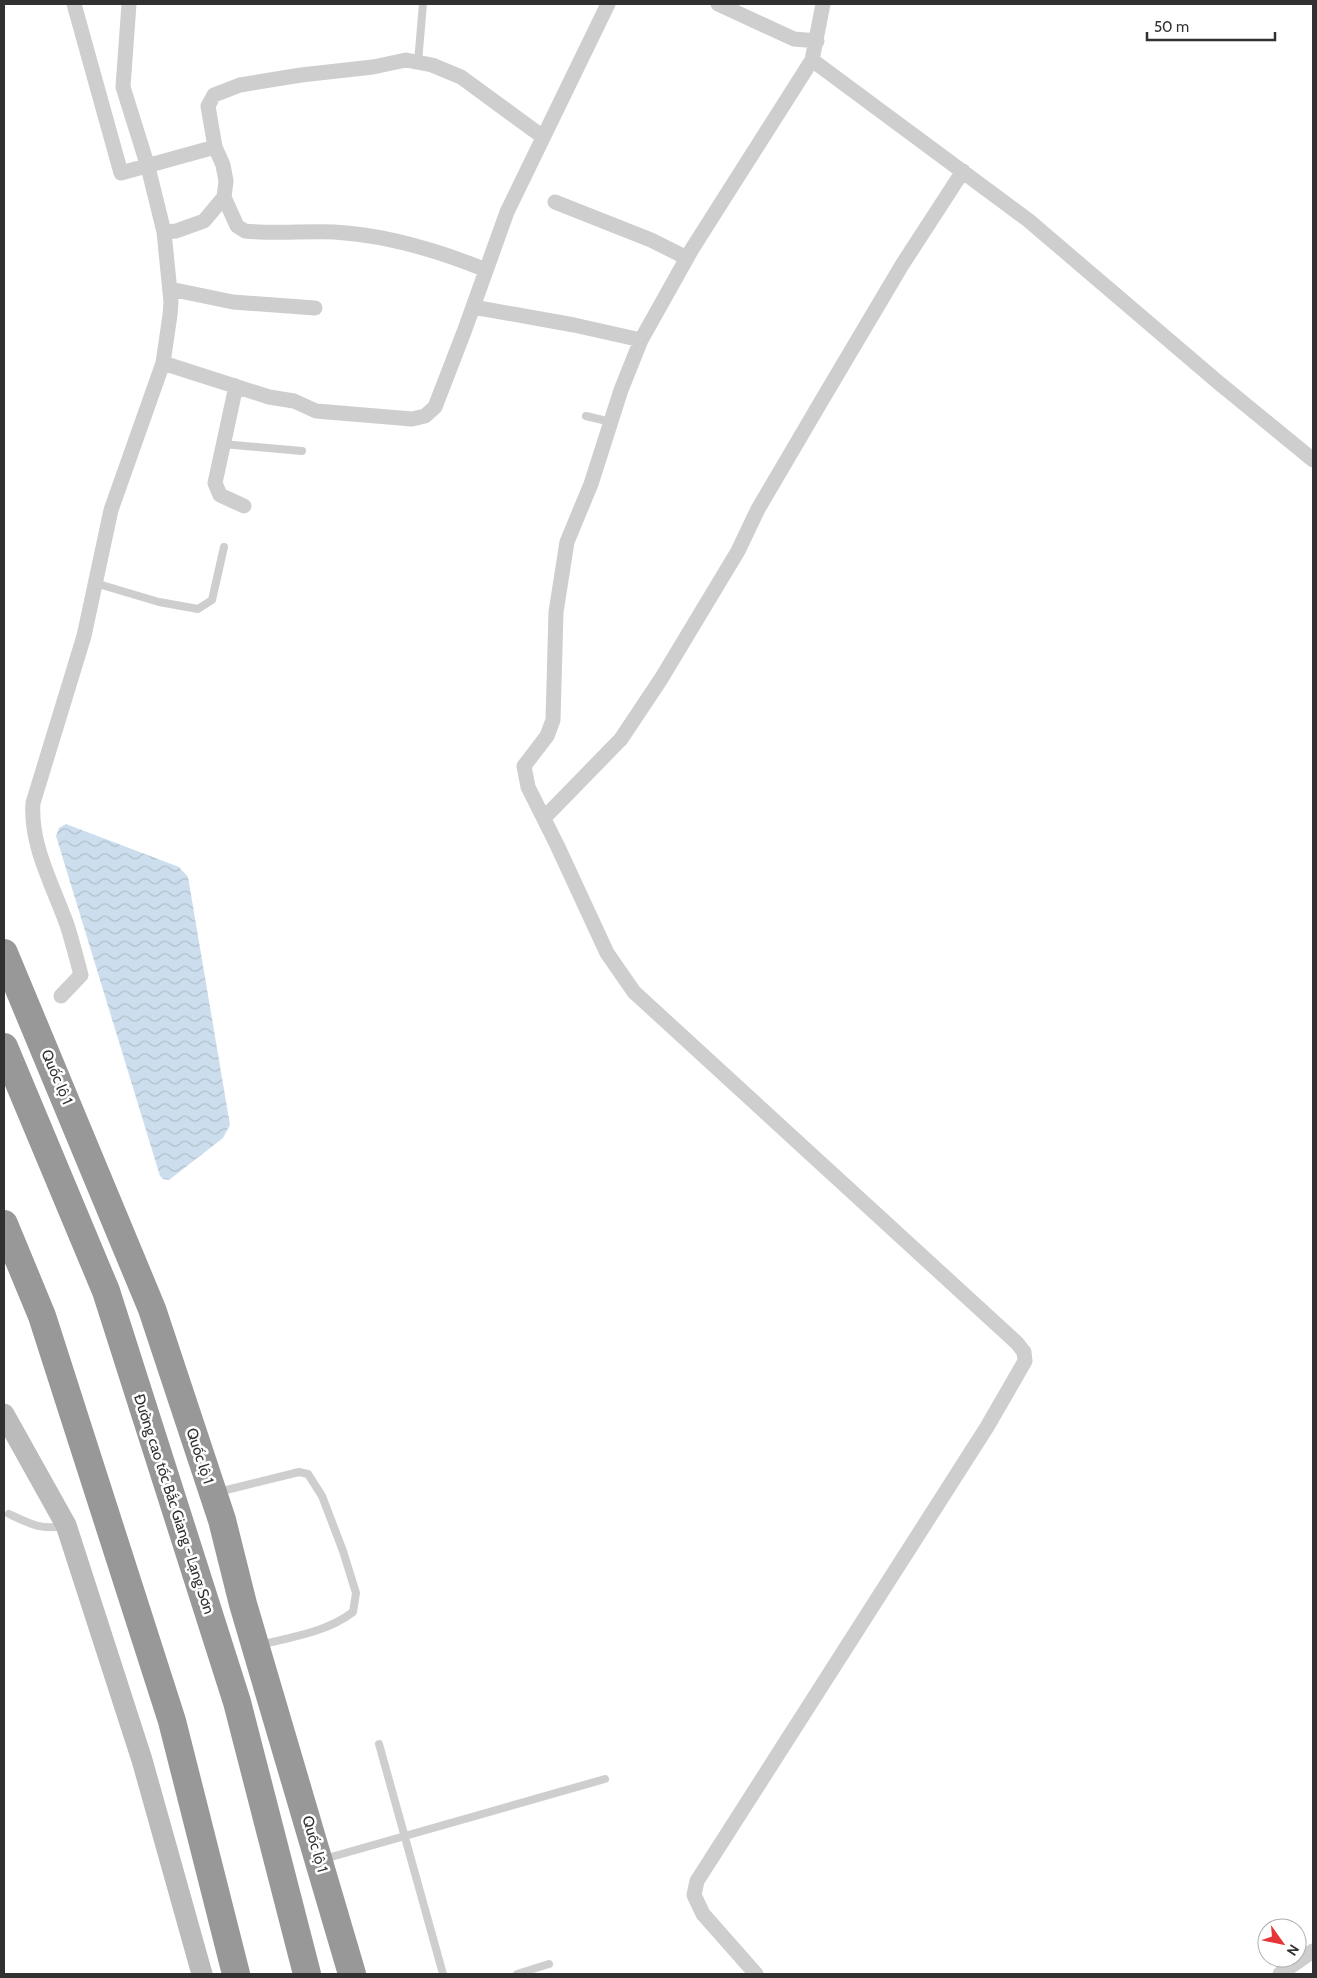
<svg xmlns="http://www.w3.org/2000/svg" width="1317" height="1978" viewBox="0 0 1317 1978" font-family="Cabin,sans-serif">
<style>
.water{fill:url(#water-waves)}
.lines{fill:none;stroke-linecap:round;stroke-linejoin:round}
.lane{stroke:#cecece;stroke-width:8}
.street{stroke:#cecece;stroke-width:15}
.secondary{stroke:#bbb;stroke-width:21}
.highway{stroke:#989898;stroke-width:28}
.labels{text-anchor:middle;stroke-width:5;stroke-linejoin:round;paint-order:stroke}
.street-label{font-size:15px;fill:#313131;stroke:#fff}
</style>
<defs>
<pattern id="water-waves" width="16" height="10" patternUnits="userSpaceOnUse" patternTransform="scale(1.25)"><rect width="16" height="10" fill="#ccdeed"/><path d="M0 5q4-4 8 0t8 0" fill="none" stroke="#b0bfcc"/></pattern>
</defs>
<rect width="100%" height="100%" fill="#fff"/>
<path class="water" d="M66,824L179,867L188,877L230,1125L223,1138L169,1180L163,1179L160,1176L56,836L59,828Z"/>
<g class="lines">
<path class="lane" d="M418,62L423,4
M586,416L611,422
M223,444L302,451
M95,583L159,602L198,609L212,600L224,547
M218,1492L299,1472L308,1474L322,1496L343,1551L356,1593L353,1612C327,1632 292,1637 260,1645
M9,1514C30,1524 41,1530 64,1526
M379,1744L443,1974
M324,1859L605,1779
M517,1974L549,1964"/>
<path class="street" d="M74,4L121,173L215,147
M718,4L794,39L817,41
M812,60L1028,220L1219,383L1313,460
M224,197L237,226L245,231C274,234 304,231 334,232C387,235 437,250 486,270
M555,202L651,240L687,258
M164,232L176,231L204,221L224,197L226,181L223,165L215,147L208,106L214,95L240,85L301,75L373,67L406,60L432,65L461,77L543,137
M170,289L233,302L315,308
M473,307L574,325L641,340
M163,363L269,397L294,401L316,411L412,419L425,416L435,407L464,332L507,212L608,4
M236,386L215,483L220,495L244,506
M544,818L621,739L661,679L738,551L758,509L822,400L902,265L963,171
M61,996L81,975C76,957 72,939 66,922C52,884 30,844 33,803L84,636L111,510L163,363L170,315L171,302L164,232L148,167L123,87L129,4
M756,1974L703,1914L694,1895L697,1881L987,1427L1025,1361L1024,1352L1017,1343L634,992L607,953L557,845L528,787L524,766L547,736L553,720L556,612L567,542L591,484L621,390L641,340L692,249L812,60L823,4
M1280,1974L1313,1951"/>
<path class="secondary" d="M4,1414L66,1525L142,1760L202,1974"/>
<path class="highway" d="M4,953L152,1309L222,1520L243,1604L352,1974
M4,1047L106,1291L237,1702L307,1974
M4,1224L42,1316L172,1721L236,1974"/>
</g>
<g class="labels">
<g class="street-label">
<text transform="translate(57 1077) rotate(67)" y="5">Quốc lộ 1</text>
<text transform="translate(200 1456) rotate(72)" y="5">Quốc lộ 1</text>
<text transform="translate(174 1504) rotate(72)" y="5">Đường cao tốc Bắc Giang - Lạng Sơn</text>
<text transform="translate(315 1844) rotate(74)" y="5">Quốc lộ 1</text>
</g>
</g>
<rect width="1317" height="1978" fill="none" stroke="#313131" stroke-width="10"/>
<g transform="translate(1282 1943) rotate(123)"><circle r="24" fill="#ffffff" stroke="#adadad"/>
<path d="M0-4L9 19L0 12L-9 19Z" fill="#e53538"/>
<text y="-8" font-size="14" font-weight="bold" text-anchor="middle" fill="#313131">N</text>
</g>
<path d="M1147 32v8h128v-8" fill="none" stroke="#313131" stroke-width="2.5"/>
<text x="1154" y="32" font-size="15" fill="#313131" stroke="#ffffff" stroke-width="4" paint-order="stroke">50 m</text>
</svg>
